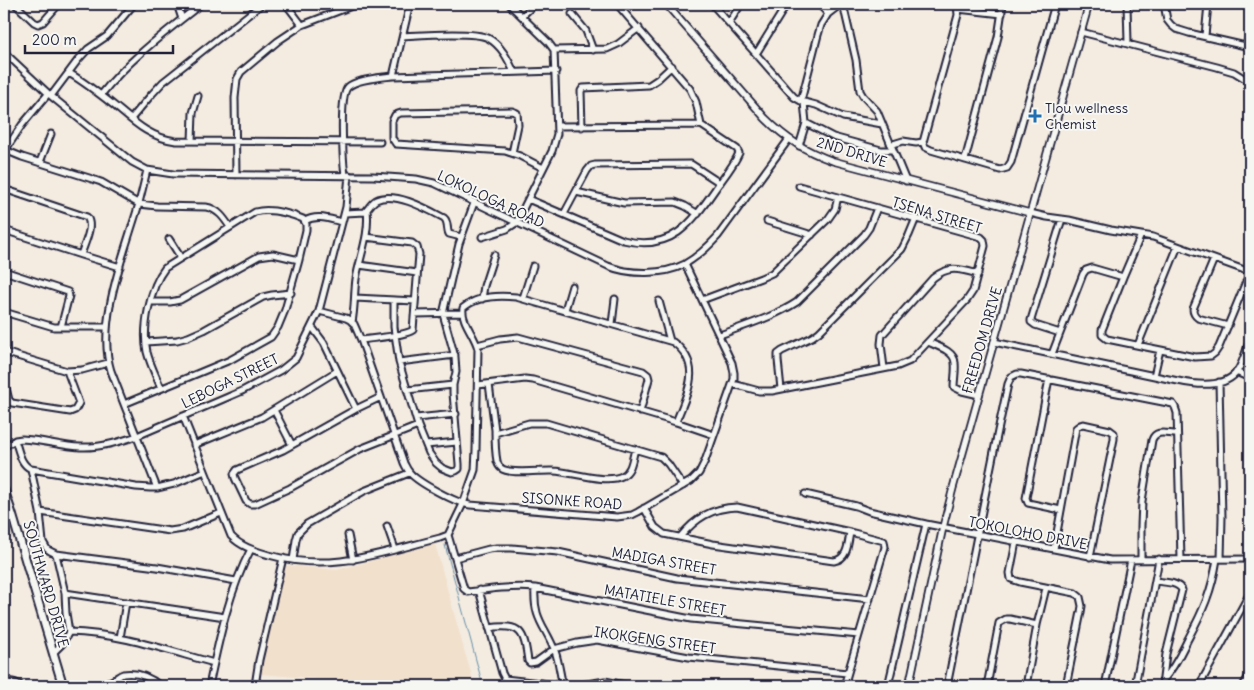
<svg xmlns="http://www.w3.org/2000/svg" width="1254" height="690" viewBox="0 0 1254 690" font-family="Delius,sans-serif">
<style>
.built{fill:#f1e0cc}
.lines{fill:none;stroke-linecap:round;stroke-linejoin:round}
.stream{stroke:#658da9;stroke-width:1}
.minor-casing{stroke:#22223b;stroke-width:9}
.tertiary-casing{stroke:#22223b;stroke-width:9}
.secondary-casing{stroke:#22223b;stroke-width:11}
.minor{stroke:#f6f6f2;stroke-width:5}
.tertiary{stroke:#f6f6f2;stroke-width:5.5}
.secondary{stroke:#f6f6f2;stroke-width:7}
.poi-dot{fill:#1f6fb2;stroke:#f6f6f2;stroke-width:2}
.labels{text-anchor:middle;stroke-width:4;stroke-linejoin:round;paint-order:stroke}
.poi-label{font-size:14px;fill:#22223b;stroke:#f6f6f2;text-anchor:start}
.street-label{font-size:14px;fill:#22223b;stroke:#f6f6f2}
</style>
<rect width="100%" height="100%" fill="#f4ece1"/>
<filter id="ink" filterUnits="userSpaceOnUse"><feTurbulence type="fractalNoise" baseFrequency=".02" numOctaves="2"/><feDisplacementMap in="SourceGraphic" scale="10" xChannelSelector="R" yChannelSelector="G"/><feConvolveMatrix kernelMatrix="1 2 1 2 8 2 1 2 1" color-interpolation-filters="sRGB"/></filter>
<g filter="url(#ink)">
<path class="built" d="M435,544L465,653L475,686H391L262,674L260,671L285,565L337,570Z"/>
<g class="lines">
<path class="stream" d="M445,545L483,686"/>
<defs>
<path id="minor" d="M15,4L34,22L38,24L43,22L59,4
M177,4L182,19
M286,4L302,25
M617,4L690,89L696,102L701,125
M712,4L794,97L801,101L816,105L843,117L882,124
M843,4L856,60L860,91L863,96L877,111L906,181
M1127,4L1128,43
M1164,4L1167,20L1171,25L1176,29L1189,33L1250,47
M958,9L1002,14
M572,14L586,31L593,50
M828,14L841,4
M522,16L535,4
M729,23L741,4
M1081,32L1217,67L1234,72L1250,82
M403,36C422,35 474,31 488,38C501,45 508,59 514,72
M1205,36L1208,4
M1247,46L1250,27
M554,50L607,49L618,44L639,28
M4,52L51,96L132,162L147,170L173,174L373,176L416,179L434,183L608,266C630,275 664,275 685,264C697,257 709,246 718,236L789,139
M756,54L787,4
M69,73C86,83 101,95 116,107C135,123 151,138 176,141L380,142
M393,76L410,4
M101,95C129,59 166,32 201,4
M51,96L78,60L88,49L107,36L134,4
M801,101L818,35L821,25L828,14L819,4
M131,119L152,94L163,82L262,4
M806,123L833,137L881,150H892
M582,127L581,91L583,88L649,85L658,79L672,66
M192,141L193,113L198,96
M923,142L925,147L931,150L1000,170L1007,168L1011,162L1055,4
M923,142L958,15L957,4
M890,145L903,141L916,143L923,142
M799,146L806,123L804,102
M5,150L22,157L89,178L101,182L139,204L157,206L206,207C218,209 224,218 230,227
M4,152L22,125L48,94
M512,153L518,125L517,113L512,111L401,113L395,115L392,121V138L396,144L505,151L520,156L543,168
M965,160L998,37L1003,4
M40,162L51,134
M147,170C144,183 141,195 138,207C124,254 96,323 111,371L157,488
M236,175L235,98L237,79L241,72L278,41L302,25L357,4
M345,175C343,161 339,95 348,87C355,80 382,77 393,76L556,71
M4,189L87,217C94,227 84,244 81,255
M576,192L624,203L675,202L685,206L698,214
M528,199L623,240C672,252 691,224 716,188C724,177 734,165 739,153L737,149L701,125L558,126
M345,213L365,212C369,208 371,203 376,200C395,191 427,209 444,218C449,222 446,229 449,234L461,237
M1030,213L1047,217L1069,220L1111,230L1153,237L1250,272
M564,214L587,171L591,166L595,165L691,164L720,183
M305,221C317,214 329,219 342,222
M767,221L812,235
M4,230L81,255L120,267
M1141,235L1123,277L1102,330V335L1107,339L1195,357L1211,356L1215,353L1219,347L1250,272
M482,237L507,229L516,223L552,151L557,134L554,50L548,42L509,4
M169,239L181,258
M1214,259L1193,309C1193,313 1194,315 1198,318L1228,326
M359,265L417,273
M4,271L68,292L69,296L61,327
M355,298L415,301
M523,298L533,266
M482,299L484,286L494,255
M394,300V327L399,362L418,426L429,453L436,463L442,468L452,472L456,471L459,469V464L453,393V385L456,372L455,357L443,314L459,244L474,203
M702,300L761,278L772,273L828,219L835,209L838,197
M659,301L670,341
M151,302H170L180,300L259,256L273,254L299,260
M565,310L572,286
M319,311L346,318L350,320L354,324L361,340L404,463C406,467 407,470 410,473C419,483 456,503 470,505L617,517L632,515L638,512L691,481L699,473L705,461L734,379V373L732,363L685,264
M4,312L54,327H107
M415,314L462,313
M352,322C355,307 354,293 356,279C360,256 370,234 367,210
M612,324L615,299
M312,327L324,343L356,409
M1060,333L1035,325L1031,322V320L1062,219
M720,335C746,325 774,317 797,302L864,235L869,228L877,208
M361,340C373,338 405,336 413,330L419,254L417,247L412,243L366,237
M146,342L177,340L188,337L204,330L263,297L272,295L291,293
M928,342C937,346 955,351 955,363C956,371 954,379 954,387L962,391L979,395
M994,342L1178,381C1196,385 1223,388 1236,373C1243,364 1246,350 1250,339
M477,345L500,339L518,337L643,371L648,375L649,379L640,412
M1138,345L1178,246
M4,352L67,371L82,370L108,363
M1052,354L1083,274L1086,270L1092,268L1123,277
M399,362L455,355
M884,368L881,344L882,335L933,278C949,265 960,269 978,274
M1236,372L1250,378
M1154,376L1160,350
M1049,379L1026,498L1028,503L1061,510
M4,380L9,400L12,403L70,412L75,410L79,403L67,371
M1219,382L1222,517L1221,559
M489,384C491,400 493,415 495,430C495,441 495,451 497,461C498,464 498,466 501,468C508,475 542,470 554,471C572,472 606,484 622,476C632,471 632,459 635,449
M733,384L759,391H772L898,366L910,361L967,300L973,291L985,246L984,240L981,237L799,186
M478,385L525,379L533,380L676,422L714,435
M781,389L778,360V354L782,351L812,337L819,332L902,249L909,235L916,218
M407,390L453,385
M381,397L356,409L283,450L237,470L234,474L235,478L246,501L250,504H255L290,488L360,449L418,426
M124,404L230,360L271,337L278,327L285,310L299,260L306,230V224L303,219C288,213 270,208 255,212L165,268C150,287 142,328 147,352C150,364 156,376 161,388
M274,410L292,445
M183,416L231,536C241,547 256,551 269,555C332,573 379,553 440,538L448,535
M416,418L456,414
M676,422C687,393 704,365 673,342L516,297C498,295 477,296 463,308C461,322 475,335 478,349L476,450L475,470L463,504L448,535L464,589L468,592C490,589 513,586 535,588L691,619L859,635
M495,433L529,423H546L661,457L668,464L683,486
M15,440C19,451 20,464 31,469L136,487L150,488H157L174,484L205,471
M194,445L262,417L337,371
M426,445L457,442
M4,447L15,440L22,439C42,440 61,446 80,447C100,448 119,442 137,436L242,391L281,370L296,358L319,311L346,207L349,175
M31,469L40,512L43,542L47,549L50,551L56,554L157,567L236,581
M805,494L856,506L869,511L926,524L1110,560L1250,559
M644,508L655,527L664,534L713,544L834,561C848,559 848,543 850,532
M40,512L170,531L183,529L221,513
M387,526L395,549
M348,535L353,560
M680,537C696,518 711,508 737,507L850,532L884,541L885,547L844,686
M1016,542L1010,573L1011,579L1020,582L1075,593L1080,597L1082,606L1081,612L1066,686
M1054,549L1076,428L1080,425L1083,424L1110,430L1114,433V439L1090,557
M455,558L489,549L497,548H512L558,552L677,578L870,599
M293,560L296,540L298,533L307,524L364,491L409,473
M1141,560V526L1142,501L1152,440C1156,429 1167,434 1177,434
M1155,581C1164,582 1178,582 1182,590L1166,654L1162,686
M535,588C533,620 545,625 555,651C559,662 560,674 563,686
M479,590L502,673L505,679L567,686H575L605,681L630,686
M65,593L225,617
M489,628C522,623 524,632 528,661L530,663L536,662L554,649L577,643L597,640L689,657L847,673
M69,632C118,633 166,650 214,663
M120,638L126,602
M53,653L62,644L69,632L66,613L65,593L56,554
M1164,679C1175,667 1181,653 1188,639C1203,611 1212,591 1217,559
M4,681C10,682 17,681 21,686
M258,683L256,679L259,660L283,558
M94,686C100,684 107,683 113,680C117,678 119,675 123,674C137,672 150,677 160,686
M209,686C219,639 229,591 251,549
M888,686L926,524
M947,686L998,431L1008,384L1011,377L1017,374H1021L1173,404L1175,407L1177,413L1181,559
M987,686L999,623L1006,619H1010L1037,625
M1026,686L1037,625L1046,588
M1105,686L1131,560
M1135,686L1159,559
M1199,686L1250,593
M1243,686L1250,674"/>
<path id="tertiary" d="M666,4L765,118C786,139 805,151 833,161L1030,213
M909,686L943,527L953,488L1089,4"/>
<path id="secondary" d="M4,490L12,514L63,686"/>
</defs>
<use href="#minor" class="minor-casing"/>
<use href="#tertiary" class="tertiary-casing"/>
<use href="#secondary" class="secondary-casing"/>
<use href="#minor" class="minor"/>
<use href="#tertiary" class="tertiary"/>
<use href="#secondary" class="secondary"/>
</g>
</g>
<path class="poi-dot" d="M1032.5 108.5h5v5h5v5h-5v5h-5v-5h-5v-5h5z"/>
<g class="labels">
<g class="poi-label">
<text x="1045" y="113">Tlou wellness<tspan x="1045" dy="16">Chemist</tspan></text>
</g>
<g class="street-label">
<text transform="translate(852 152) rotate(17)" y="5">2ND DRIVE</text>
<text transform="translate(491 199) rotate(25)" y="5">LOKOLOGA ROAD</text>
<text transform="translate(937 215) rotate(17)" y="5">TSENA STREET</text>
<text transform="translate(982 340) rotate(-74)" y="5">FREEDOM DRIVE</text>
<text transform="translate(230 381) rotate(-26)" y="5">LEBOGA STREET</text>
<text transform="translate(572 501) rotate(4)" y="5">SISONKE ROAD</text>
<text transform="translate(1028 533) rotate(11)" y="5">TOKOLOHO DRIVE</text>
<text transform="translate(664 561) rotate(10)" y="5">MADIGA STREET</text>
<text transform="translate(46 584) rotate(74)" y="5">SOUTHWARD DRIVE</text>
<text transform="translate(665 600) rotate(10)" y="5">MATATIELE STREET</text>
<text transform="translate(655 640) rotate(8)" y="5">IKOKGENG STREET</text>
</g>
</g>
<rect width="1254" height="690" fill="none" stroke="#f6f6f2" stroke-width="20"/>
<rect x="10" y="10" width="1234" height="670" fill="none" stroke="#22223b" stroke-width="2" filter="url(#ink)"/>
<path d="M25 45v8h148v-8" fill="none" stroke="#22223b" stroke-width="2.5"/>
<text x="32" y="45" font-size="15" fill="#22223b" stroke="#f6f6f2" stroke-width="4" paint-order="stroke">200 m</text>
</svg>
